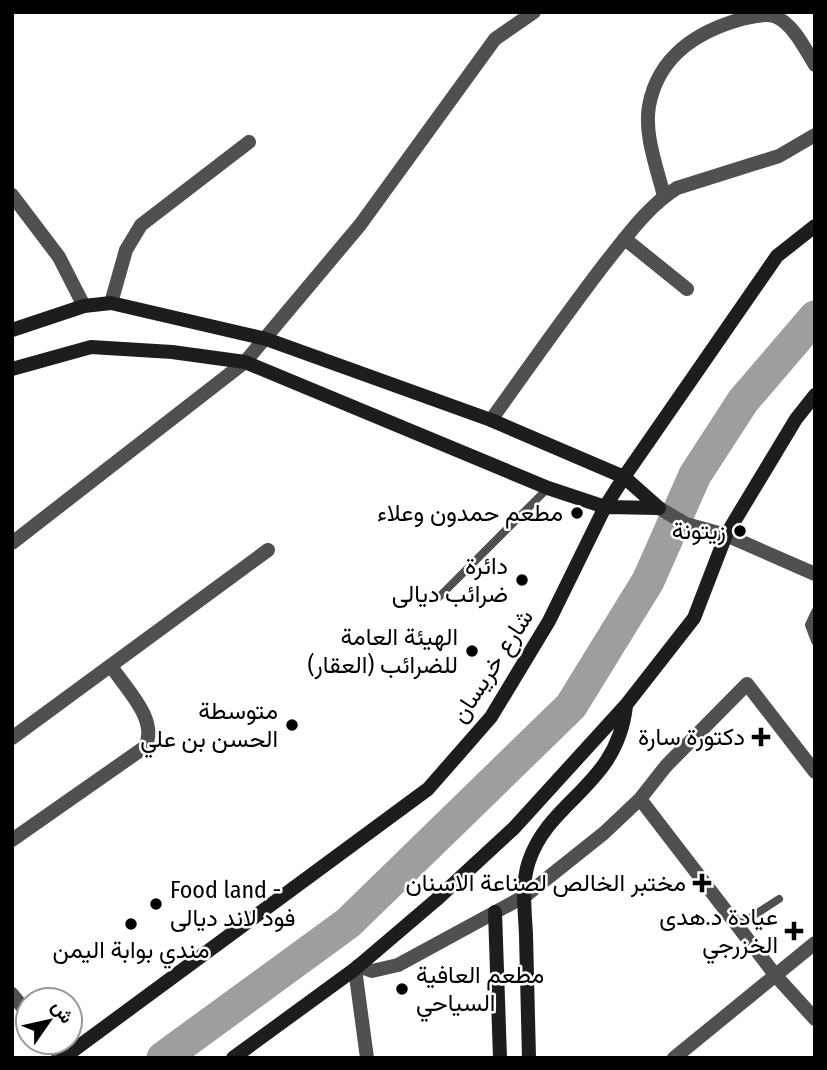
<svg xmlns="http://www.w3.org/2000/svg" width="827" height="1070" viewBox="0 0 827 1070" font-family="'Fira Sans Condensed',Vazirmatn,sans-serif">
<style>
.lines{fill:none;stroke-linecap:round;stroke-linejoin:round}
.river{stroke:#9e9e9e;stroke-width:33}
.lane{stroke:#505050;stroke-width:8}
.street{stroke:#505050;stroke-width:14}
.secondary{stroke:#1d1d1d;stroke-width:14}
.poi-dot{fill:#000;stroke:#fff;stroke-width:2.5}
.labels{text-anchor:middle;stroke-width:5;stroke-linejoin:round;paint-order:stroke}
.poi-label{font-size:24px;fill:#000;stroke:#fff;text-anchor:end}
.street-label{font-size:24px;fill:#000;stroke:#fff}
</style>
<rect width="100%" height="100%" fill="#fff"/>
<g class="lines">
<path class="river" d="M163,1058L348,923L571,706L648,581L695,475L743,401L815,317"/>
<path class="lane" d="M439,597L548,488
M815,612L809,625L815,641
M737,926L779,899"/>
<path class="street" d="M12,195L59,257L84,306
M664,196C657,168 644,135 649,106C658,56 698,31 742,19C752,17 764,13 774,16C793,23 805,49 815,65
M625,239L687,289
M111,303L126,250L141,225L249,142
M491,420C529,367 566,314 606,262C627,236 648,206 677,188L779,156L815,135
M659,508L686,524L726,535L815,574
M12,543L245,362L360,225L495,39L534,12
M12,738L268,550
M640,799L776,976L815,1019
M12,840L145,747C159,720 126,689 111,666
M358,966L372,971L398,965L525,896L604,833L640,799L666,766L747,684L815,772
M355,969L367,1058
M12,994L28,1014
M50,1042L62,1058
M674,1058L815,943"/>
<path class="secondary" d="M12,330L84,306L111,303L266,339L491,420L624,477L659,508
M12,369L91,347L172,352L245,362L548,488L605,507L659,508
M495,912L500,1058
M63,1058L428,789L491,717L549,621L605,507L624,477L777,256L815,226
M233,1058L355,969L436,900L514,828L626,705L694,618L726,535L796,419L815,395
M529,1058C528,1017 527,976 526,935C525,911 521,884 529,861C550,799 617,786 626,706"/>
</g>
<g class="poi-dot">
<circle cx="577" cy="513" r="7"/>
<circle cx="740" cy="531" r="7"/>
<circle cx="522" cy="580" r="7"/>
<circle cx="472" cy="651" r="7"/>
<circle cx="292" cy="725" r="7"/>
<path d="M757.5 726.5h7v7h7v7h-7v7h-7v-7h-7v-7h7z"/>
<path d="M698.5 872.5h7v7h7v7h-7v7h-7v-7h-7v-7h7z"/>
<circle cx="156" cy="904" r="7"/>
<circle cx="131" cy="924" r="7"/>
<path d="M790.5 920.5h7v7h7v7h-7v7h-7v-7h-7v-7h7z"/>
<circle cx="402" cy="989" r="7"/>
</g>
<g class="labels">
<g class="poi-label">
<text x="563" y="521">مطعم حمدون وعلاء</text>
<text x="726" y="539">زيتونة</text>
<text x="508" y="574">دائرة<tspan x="508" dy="28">ضرائب ديالى</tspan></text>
<text x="458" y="645">الهيئة العامة<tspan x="458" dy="28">للضرائب (العقار)</tspan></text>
<text x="278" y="719">متوسطة<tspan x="278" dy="28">الحسن بن علي</tspan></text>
<text x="745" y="745">دكتورة سارة</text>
<text x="686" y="891">مختبر الخالص لصناعة الاسنان</text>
<text x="170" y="898" text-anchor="start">Food land -<tspan x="170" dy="28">فود لاند ديالى</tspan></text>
<text x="778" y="925">عيادة د.هدى<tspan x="778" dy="28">الخزرجي</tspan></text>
<text x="131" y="958" text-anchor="middle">مندي بوابة اليمن</text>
<text x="416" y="983" text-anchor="start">مطعم العافية<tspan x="416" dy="28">السياحي</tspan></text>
</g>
<g class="street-label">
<text transform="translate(492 666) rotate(-57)" y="8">شارع خريسان</text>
</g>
</g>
<rect width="827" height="1070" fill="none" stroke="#000000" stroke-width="28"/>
<g transform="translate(49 1021) rotate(56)"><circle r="33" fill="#ffffff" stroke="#999999" stroke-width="2"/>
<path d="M0-5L12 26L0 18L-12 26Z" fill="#000000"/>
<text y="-10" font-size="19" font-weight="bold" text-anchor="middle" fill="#000000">ش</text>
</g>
</svg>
